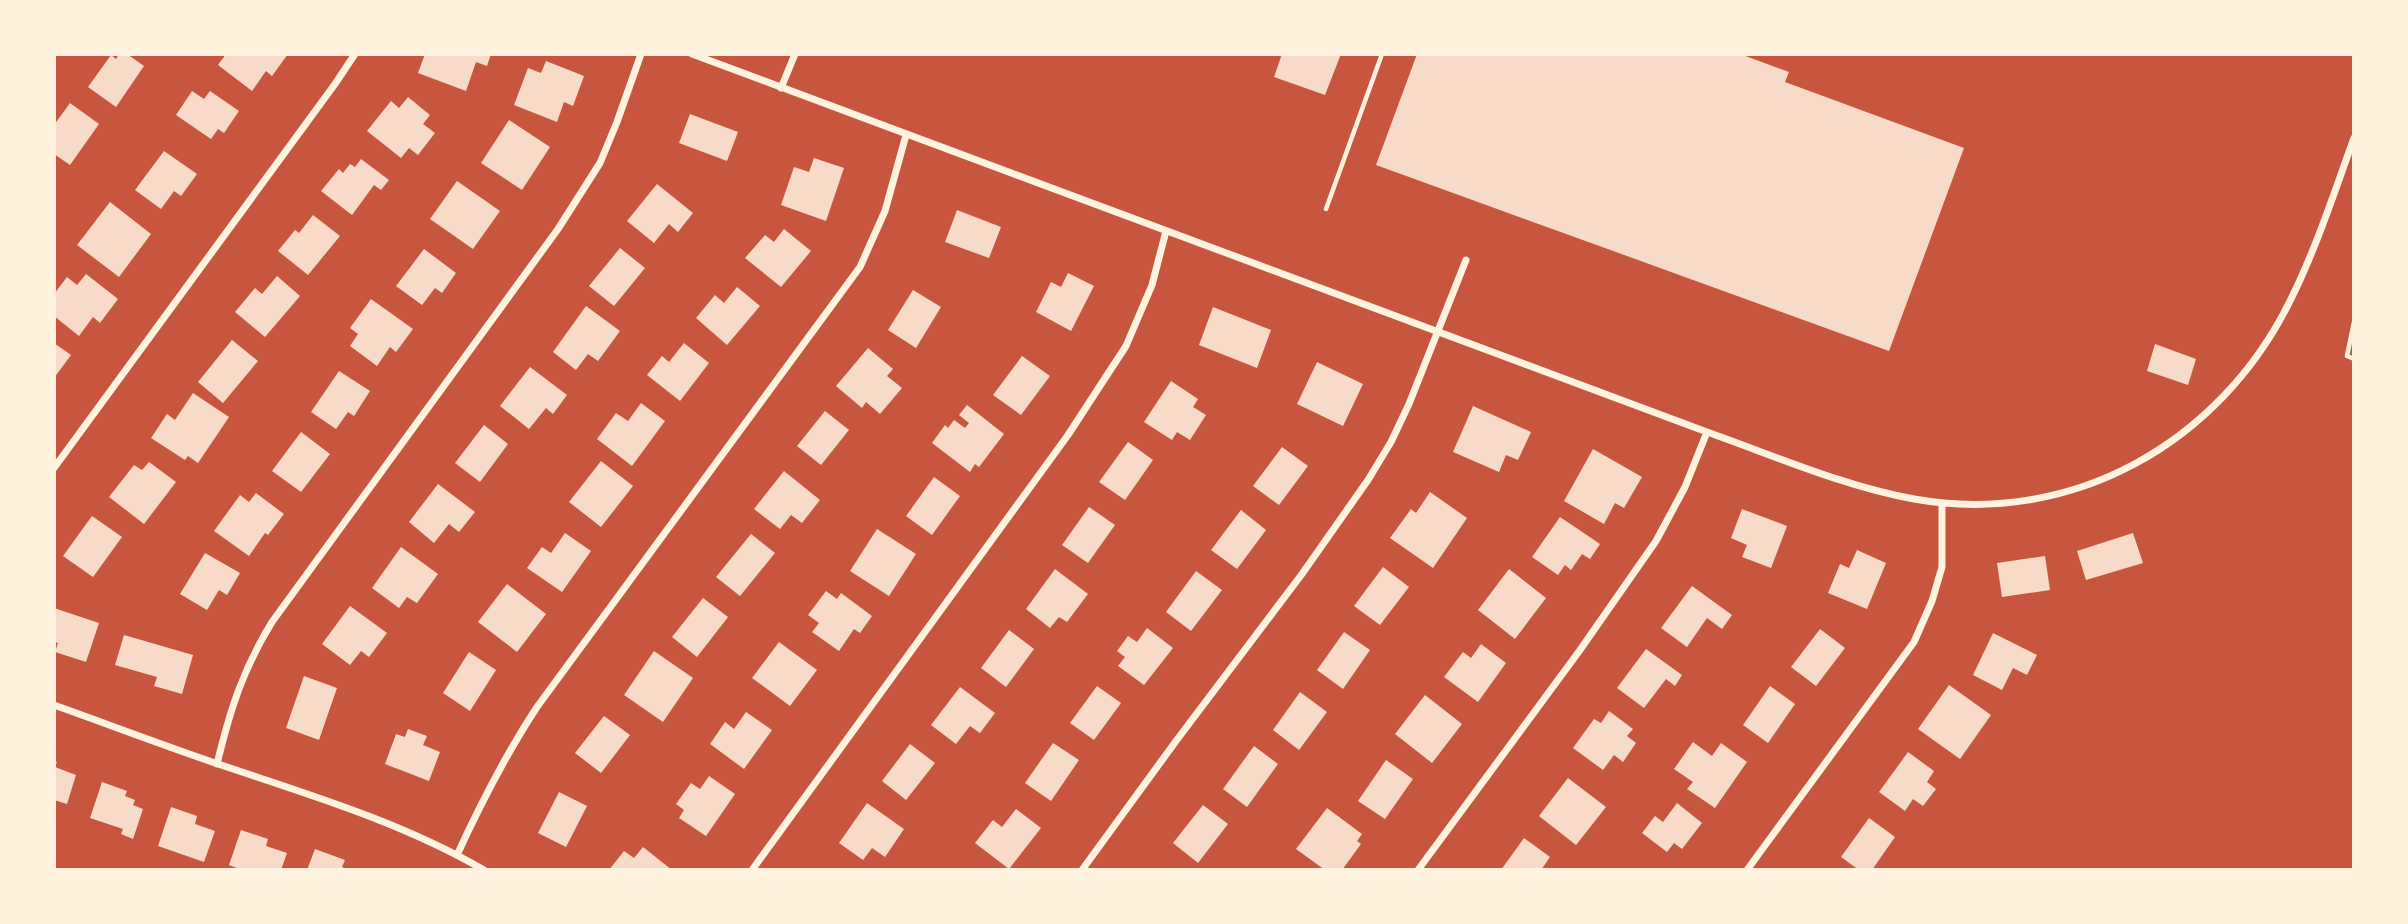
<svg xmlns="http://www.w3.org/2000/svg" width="2408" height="924" viewBox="0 0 2408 924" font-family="Signika,sans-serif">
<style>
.building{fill:#f7dbc8}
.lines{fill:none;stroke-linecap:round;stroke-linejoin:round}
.service{stroke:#fff3e0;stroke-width:4.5}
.minor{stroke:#fff3e0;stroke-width:7}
</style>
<rect width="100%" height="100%" fill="#c8553d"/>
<path class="building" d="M119,54H127L144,66L116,107L88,87L111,55L116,59Z
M226,54H288L272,76L266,71L252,91L218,65Z
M425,54H491L487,66L476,62L466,91L418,73Z
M1282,54H1341L1325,95L1274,77Z
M1417,54H1740L1789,72L1785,82L1964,148L1889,351L1376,165Z
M546,61L584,76L573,106L564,102L557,122L514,105L528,68L541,73Z
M192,91L204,99L210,91L239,111L224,133L218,129L211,139L176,115Z
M408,97L430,115L423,124L435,133L418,155L409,148L401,158L367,131L391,101L399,108Z
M70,103L99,124L70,165L54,154V125Z
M690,114L738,132L727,161L679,143Z
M509,120L550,147L522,190L481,163Z
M164,151L197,174L181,196L174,191L161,209L135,190Z
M814,158L844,168L826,221L781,205L794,167L809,172Z
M361,159L389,180L381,190L374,185L352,215L321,191L339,169L343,173L350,164L355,167Z
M457,181L500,211L473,249L430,219Z
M657,184L693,213L678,232L669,224L654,243L627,221Z
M110,202L151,234L119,277L77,245Z
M957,210L1001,227L989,258L945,242Z
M313,215L340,236L308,275L278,251L295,230L299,233Z
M784,229L811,251L781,287L745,258L765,235L774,242Z
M620,248L645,268L614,306L589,286Z
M424,249L456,273L442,293L435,288L422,305L396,286Z
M1068,273L1094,286L1071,331L1036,312L1051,282L1061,287Z
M86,274L118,299L100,323L93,317L79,336L54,316V294L67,277L77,285Z
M277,276L300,296L265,337L235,312L255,288L262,294Z
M737,287L760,306L727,345L696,318L715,295L724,303Z
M913,290L941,307L916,348L888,330Z
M371,299L413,329L396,352L390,347L377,366L350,346L358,334L350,328Z
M586,306L620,331L598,361L588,354L576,370L553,352Z
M1213,307L1271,330L1257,368L1199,345Z
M232,340L258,361L223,403L198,382Z
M54,343L71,355L54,378Z
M684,343L709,363L680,401L647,375L662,356L669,362Z
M2155,344L2196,359L2188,385L2147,371Z
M868,348L893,369L887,376L902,388L880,414L866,402L862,408L836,386Z
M1022,356L1050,376L1021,415L993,395Z
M1317,362L1363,384L1343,426L1297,404Z
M530,367L567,395L553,414L546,408L529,429L500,406Z
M339,371L370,391L354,416L348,412L336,429L311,412Z
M1171,381L1198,399L1193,407L1206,415L1190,440L1177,432L1172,440L1144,422Z
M193,393L229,417L198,463L188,456L185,460L151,438L167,414L175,420Z
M641,403L665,421L632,466L597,439L616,413L628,421Z
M967,405L1004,434L979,467L975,464L970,472L932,443L945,425L948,428L954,420L965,428L969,423L959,415Z
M1473,406L1531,432L1518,460L1506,455L1499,472L1453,452Z
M825,411L849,430L821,465L797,446Z
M484,425L508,444L480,482L455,463Z
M301,432L330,454L301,492L272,471Z
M1128,442L1153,460L1125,500L1099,482Z
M1282,447L1308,466L1279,505L1253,486Z
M1593,449L1642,477L1624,508L1615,503L1604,524L1564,501Z
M601,461L633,486L601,527L569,502Z
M149,462L176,482L144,524L109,497L134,465L142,470Z
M784,471L820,500L802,523L791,515L780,529L754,509Z
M934,477L960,496L932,535L906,516Z
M438,484L475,512L459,532L449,524L434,543L409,522Z
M1430,492L1467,518L1433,568L1390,538L1411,509L1416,513Z
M256,493L284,514L268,535L265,533L249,556L214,531L240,495L249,502Z
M1089,507L1115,525L1088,563L1062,545Z
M1742,509L1787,526L1771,568L1742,557L1747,545L1731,538Z
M1241,510L1266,530L1237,569L1211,550Z
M92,516L122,537L93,577L63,556Z
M1560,517L1600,544L1590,559L1582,554L1571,570L1565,565L1558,575L1532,557Z
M877,529L916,554L889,596L850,571Z
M565,533L591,551L562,592L527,568L542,547L551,553Z
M2133,533L2143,563L2086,580L2077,551Z
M751,534L775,553L740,596L716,577Z
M401,547L438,574L417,603L407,597L399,608L372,588Z
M1857,550L1886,563L1867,609L1828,593L1840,564L1849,568Z
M205,553L240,573L227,595L219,590L207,610L180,594Z
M2045,556L2050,590L2002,597L1997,563Z
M1383,567L1409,587L1380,625L1354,606Z
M1055,569L1088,594L1067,622L1059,617L1050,628L1026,609Z
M1509,569L1546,598L1515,639L1478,610Z
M1196,571L1222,590L1191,631L1166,612Z
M507,584L546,614L517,652L478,622Z
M1692,586L1732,615L1722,629L1707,618L1687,647L1661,628Z
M826,591L837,599L841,593L872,616L860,633L854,629L839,651L812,632L819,623L808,615Z
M703,598L728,617L697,657L672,637Z
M350,606L387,633L369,657L361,651L350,665L322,644Z
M54,608L99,623L86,662L55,652L58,643L54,642Z
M1147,628L1173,648L1144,685L1118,666L1125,657L1117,651L1128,636L1137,642Z
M1820,629L1845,648L1816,686L1791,667Z
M1009,630L1034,649L1006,687L981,668Z
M1344,632L1370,650L1343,689L1317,670Z
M1993,633L2037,655L2027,675L2013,668L2002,690L1973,675Z
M124,635L193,655L182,694L154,686L157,677L115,665Z
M779,642L817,670L790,706L752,678Z
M1481,644L1506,663L1478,702L1444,677L1463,652L1471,658Z
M1646,649L1682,675L1675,686L1666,679L1644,708L1617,688Z
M654,651L693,678L663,722L624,695Z
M469,652L496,670L470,711L443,693Z
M304,676L337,688L319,740L286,728Z
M1949,685L1991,715L1960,759L1918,729Z
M1097,686L1121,703L1094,740L1070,723Z
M1770,686L1795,704L1768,743L1743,725Z
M960,687L995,713L980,733L970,726L956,744L931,725Z
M1300,692L1327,712L1299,750L1273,730Z
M1425,695L1462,724L1432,763L1395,734Z
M1609,711L1633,729L1627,736L1636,743L1623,762L1614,755L1603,770L1573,748L1594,719L1601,723Z
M746,712L772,730L744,769L710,744L725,722L734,729Z
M604,716L630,735L601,773L575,753Z
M408,729L427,736L423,745L440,752L429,781L385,764L396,734L405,737Z
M1693,742L1712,756L1721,743L1747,762L1715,808L1687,789L1693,782L1674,769Z
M1053,743L1079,760L1051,801L1025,783Z
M910,744L935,763L906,800L882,781Z
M1254,746L1278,764L1247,807L1223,789Z
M1908,752L1934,771L1927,782L1936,789L1923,806L1913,799L1905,811L1879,792Z
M1386,760L1413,779L1385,819L1358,801Z
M54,761L57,762L55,767L76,775L67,804L54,800Z
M709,776L735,794L706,836L679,818L684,810L676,804L691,783L700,789Z
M1568,778L1606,807L1576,845L1539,816Z
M102,782L127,791L125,796L135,800L133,805L143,809L133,839L121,834L123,829L90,818Z
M559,792L587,806L566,847L538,833Z
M867,803L904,829L885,857L872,848L863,860L839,843Z
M1677,803L1702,823L1682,849L1674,843L1667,852L1642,833L1655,816L1663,822Z
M1203,805L1228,824L1198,863L1173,843Z
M171,807L197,816L195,824L215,831L204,862L158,846Z
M1327,808L1362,834L1357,841L1361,844L1342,870H1325L1296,849Z
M1016,809L1041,828L1009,869L975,843L993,820L1002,827Z
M1869,818L1895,837L1872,870H1859L1841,857Z
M241,830L268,839L266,846L287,853L281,870H242L229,865Z
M1524,838L1550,857L1541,870H1501Z
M643,847L672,870H609L624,851L634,858Z
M315,849L345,860L342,867L348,870H307Z"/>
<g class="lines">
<path class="service" d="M1326,209L1382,54
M2354,322L2347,356L2354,359"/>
<path class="minor" d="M692,54L1707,432C1775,456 1843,486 1914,499C2072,527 2220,443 2290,301C2316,249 2334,193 2354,138
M781,88L795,54
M54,468L335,84L355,54
M54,705C110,725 165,746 221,765C310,795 401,822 484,870
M217,764C230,710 243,669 272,622L558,229L600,163L617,122L641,54
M457,855C481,803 506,754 537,707L860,267L885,211L906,135
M752,870L1068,435L1126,346L1152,285L1166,231
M1082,870L1176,741L1302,574L1368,480L1391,442L1409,404L1466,260
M1418,870L1580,650L1656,541L1685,487L1707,432
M1747,870L1914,642L1932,601L1942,567V503"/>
</g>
<rect width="2408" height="924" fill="none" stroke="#fff3e0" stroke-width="112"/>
</svg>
